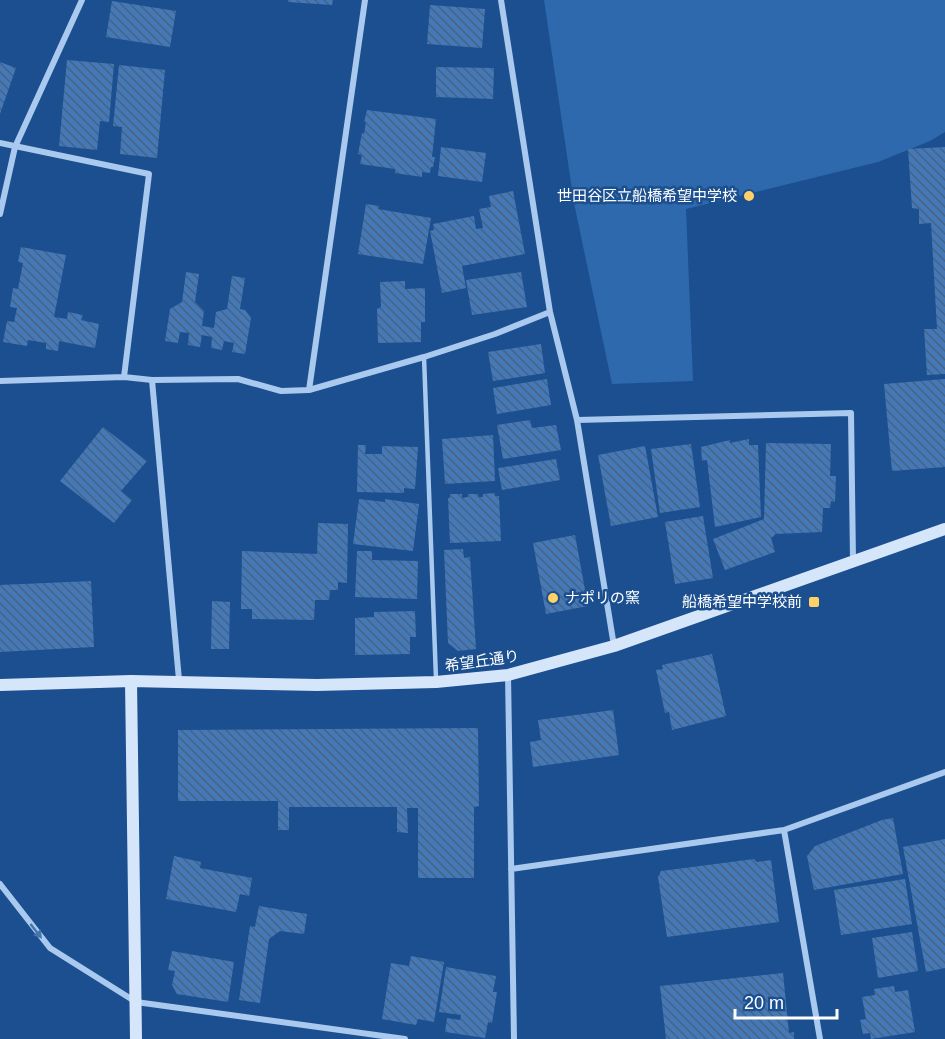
<svg xmlns="http://www.w3.org/2000/svg" width="945" height="1039" viewBox="0 0 945 1039" font-family="Helvetica,'Noto Sans JP',sans-serif">
<style>
.garden{fill:#2e69ad}
.building{fill:url(#building-back-hatch)}
.lines{fill:none;stroke-linecap:round;stroke-linejoin:round}
.lane{stroke:#a9c9ee;stroke-width:4.5}
.street{stroke:#a9c9ee;stroke-width:6}
.secondary{stroke:#d6e6fa;stroke-width:12}
.oneway{fill:#4674ac}
.poi-dot{fill:#ffd166;stroke:#1b4f8f;stroke-width:2}
.labels{text-anchor:middle;stroke-width:5;stroke-linejoin:round;paint-order:stroke}
.poi-label{font-size:15px;fill:#fff;stroke:#1b4f8f;text-anchor:end}
.street-label{font-size:15px;fill:#fff;stroke:#1b4f8f}
</style>
<defs>
<pattern id="building-back-hatch" width="6" height="6" patternUnits="userSpaceOnUse" patternTransform="scale(1.5)"><rect width="6" height="6" fill="#4478b7"/><path d="M-1 5l2 2M0 0l6 6M5-1l2 2" fill="none" stroke="#486282"/></pattern>
</defs>
<rect width="100%" height="100%" fill="#1b4f8f"/>
<path class="garden" d="M544,0H945V132L930,141L878,162L686,209L693,381L612,384L574,203Z"/>
<path class="building" d="M288,0H333L332,5L288,2Z
M112,1L176,11L170,47L106,37Z
M430,5L485,9L482,48L427,44Z
M67,60L114,64L109,122L100,121L97,150L59,146Z
M0,62L16,68L0,114Z
M119,65L165,70L157,158L120,154L122,127L113,126Z
M436,67L494,68L493,99L436,97Z
M367,110L436,119L432,157H435L433,167H431L430,173L422,172V177L395,173V169L360,164L362,155L358,154L362,133L364,134L366,122H364Z
M441,147L486,153L482,182L438,176Z
M945,147V374L927,375L924,329H937L931,223L919,224V209L912,208L908,149Z
M513,191L525,254L462,266L466,288L442,293L430,231L434,230L433,224L474,216L476,229L483,228L479,209L491,207L489,196Z
M366,204L379,206L378,209L431,218L423,264L358,254Z
M21,247L66,255L54,317L67,319L68,312L83,315L81,320L99,324L95,348L59,341L58,351L46,349V343L28,340L27,346L3,342L7,321L14,322L17,308L10,307L13,288L18,289L23,263L18,262Z
M186,272L199,274L195,302L204,311L202,326L214,328L216,312L227,309L232,276L245,278L240,309L245,310L251,318L245,354L232,352L234,343L224,341L222,350L211,348L212,337L202,335L200,347L188,345L189,333L180,332L178,343L165,341L170,309L182,302Z
M521,272L527,307L472,315L466,280Z
M405,281V289L425,288V322H421V342L378,343L377,309L381,307L380,282Z
M541,344L545,373L493,381L488,352Z
M547,379L551,405L497,414L493,388Z
M945,379V467L892,471L884,384Z
M530,420L532,428L556,425L561,450L503,459L497,425Z
M103,427L147,461L121,491L132,500L114,523L60,481Z
M493,435L495,481L445,484L442,439Z
M749,439V445H758L761,517L715,527L707,460L702,461L701,447L730,440V443Z
M766,443L831,444L830,476H836L835,502L831,501L830,508H823L822,532L775,534L774,536L771,538L775,552L725,570L713,539L764,519Z
M691,444L700,507L660,513L651,449Z
M358,445H366L365,454H382V446L418,447L415,489L404,488V493L357,492Z
M645,446L658,517L611,526L598,455Z
M556,459L560,480L502,490L498,468Z
M495,493V496H499L501,541L450,543L448,498H450V494H462V498L468,497V494H478L479,497H483V494Z
M359,499L385,502V499L419,504L413,551L353,544Z
M703,516L713,578L675,584L665,522Z
M318,523L348,524L347,583L338,582V590H330L329,600H315L314,620L252,619V609H241L242,551L317,554Z
M575,535L588,606L546,614L533,543Z
M463,549L464,558L470,557L476,649L458,651L448,643L444,550Z
M357,551H372V560L418,561L417,599L355,597Z
M91,581L94,647L0,652V585Z
M212,601L230,602L229,649H211Z
M415,611L416,637H410V654L355,655V618L374,617V612Z
M712,654L726,716L672,730L669,712L665,713L656,670L663,669L662,665Z
M613,710L619,755L533,767L530,742L541,740L538,720Z
M478,728L479,806L474,807V878H418V808H407L408,833L397,832V807H289V830H278V801H178V730Z
M893,818L903,874L814,890L807,856L815,846L882,820Z
M945,839V968L926,972L903,847Z
M174,856L201,862L200,868L252,878L249,896L240,894L236,912L166,899Z
M754,859L757,862L771,860L779,922L667,937L658,877L661,871Z
M905,879L912,924L841,935L834,890Z
M259,906L307,914L304,934L280,931L269,939L260,1003L239,1000L250,926L255,927Z
M912,932L918,971L878,978L872,938Z
M172,951L234,962L228,1002L177,994L172,985L175,971L168,970Z
M411,956L444,962L434,1022L418,1019L416,1025L382,1019L391,963L409,966Z
M446,967L496,976L493,992H497L492,1023L488,1022L485,1038L445,1032L447,1018L460,1020L461,1015L439,1012Z
M783,973L789,1033L794,1032V1039H666L660,986Z
M894,986L895,992L908,990L915,1032L871,1039L870,1033L863,1034L860,1020L866,1019L862,997L875,995L874,989Z"/>
<g class="lines">
<path class="lane" d="M424,357L436,679"/>
<path class="street" d="M501,0L550,312L577,420L614,646
M0,143L149,174L124,377
M0,214L15,147L82,0
M152,380L179,680
M0,381L124,377L152,380L238,379L281,391L309,390L424,357L495,334L550,312
M309,390L365,0
M577,420L851,413L853,560
M508,675L514,1039
M784,830L820,1039
M511,869L784,830L945,772
M0,884L50,948L136,1002L405,1039"/>
<path class="secondary" d="M131,681L136,1039
M0,685L131,681L317,685L436,682L508,675L614,646L945,529"/>
</g>
<defs><path id="oneway-solid" d="M-6-.8H1V-3.2L6.5 0L1 3.2V.8H-6Z" transform="scale(1.5)"/></defs>
<use class="oneway" href="#oneway-solid" transform="translate(36 931) rotate(52)"/>
<g class="poi-dot">
<circle cx="749" cy="196" r="6"/>
<circle cx="553" cy="598" r="6"/>
<rect x="808" y="596" width="12" height="12" rx="3"/>
</g>
<g class="labels">
<g class="poi-label">
<text x="737" y="201">世田谷区立船橋希望中学校</text>
<text x="565" y="603" text-anchor="start">ナポリの窯</text>
<text x="802" y="607">船橋希望中学校前</text>
</g>
<g class="street-label">
<text transform="translate(482 661) rotate(-8)" y="5">希望丘通り</text>
</g>
</g>
<path d="M735 1009v9h102v-9" fill="none" stroke="#ffffff" stroke-width="3"/>
<text x="744" y="1009" font-size="18" fill="#ffffff" stroke="#1b4f8f" stroke-width="4.5" paint-order="stroke">20 m</text>
</svg>
